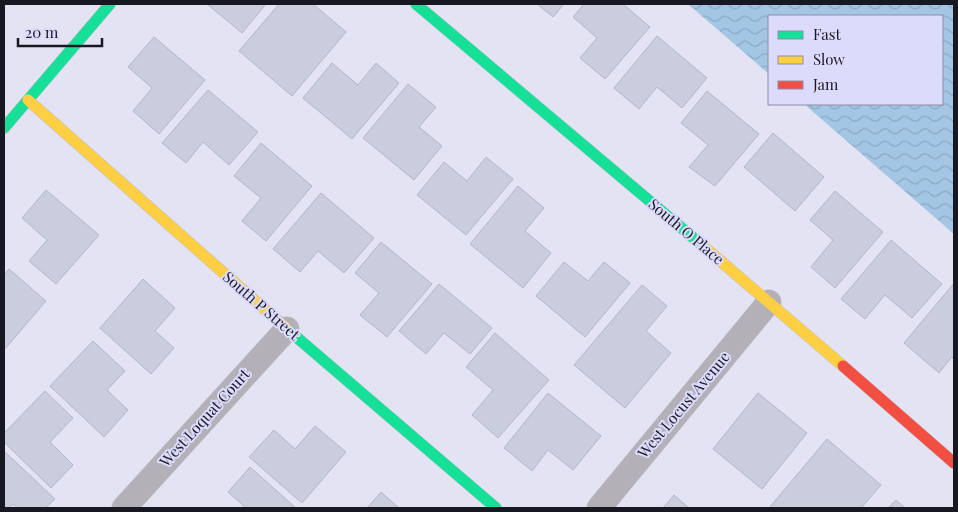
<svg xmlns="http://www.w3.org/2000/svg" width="958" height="512" viewBox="0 0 958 512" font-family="'Playfair Display',serif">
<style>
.water{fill:url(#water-waves)}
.building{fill:#cacdde;stroke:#b4b7c4}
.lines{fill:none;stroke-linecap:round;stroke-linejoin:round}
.street-casing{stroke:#c0c0cd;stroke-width:25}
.fast-casing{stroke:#c0c0cd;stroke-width:12}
.slow-casing{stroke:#c0c0cd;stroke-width:12}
.jam-casing{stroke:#c0c0cd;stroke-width:12}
.street{stroke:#b3b0b8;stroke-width:24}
.fast{stroke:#16e098;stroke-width:11}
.slow{stroke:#ffcf43;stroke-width:11}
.jam{stroke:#f24e42;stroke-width:11}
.labels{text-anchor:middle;stroke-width:4;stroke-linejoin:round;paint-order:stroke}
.street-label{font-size:15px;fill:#181823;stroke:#dcdbfc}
</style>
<defs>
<pattern id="water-waves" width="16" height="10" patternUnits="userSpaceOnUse" patternTransform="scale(1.25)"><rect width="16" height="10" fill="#a3c6e4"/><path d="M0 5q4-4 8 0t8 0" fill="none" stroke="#8ca9c3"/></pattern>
</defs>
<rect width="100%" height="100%" fill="#e3e3f4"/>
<path class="water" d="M688,4H954V234L804,104H942V16H769V74Z"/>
<path class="building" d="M207,4H266L242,33Z
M279,4H313L346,32L292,96L239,51Z
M537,4H564L553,17Z
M584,4H623L650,27L605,79L580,58L597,38L573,17Z
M657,36L707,78L682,108L657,87L639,109L614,88Z
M154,37L205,80L159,134L133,111L152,88L128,67Z
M332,63L358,85L376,63L399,83L352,139L303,98Z
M408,84L436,107L419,127L442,146L414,180L363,138Z
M208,90L258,132L229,165L203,142L186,163L162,143Z
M707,91L759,134L715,186L689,167L708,145L681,123Z
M773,133L824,177L795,211L744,167Z
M261,143L312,186L266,241L242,221L261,198L234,176Z
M486,157L513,179L466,235L417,195L444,162L467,181Z
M518,186L544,208L525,231L551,253L523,288L470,244Z
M46,190L99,235L56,284L29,261L47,240L22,218Z
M835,191L883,232L835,288L811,267L833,240L810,220Z
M321,193L374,238L344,273L318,251L300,272L273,249Z
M891,240L942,284L912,318L885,295L865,319L841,299Z
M381,242L432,284L387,337L360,315L379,293L355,273Z
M564,262L588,281L604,262L630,283L585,337L536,296Z
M9,269L46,301L4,350V275Z
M143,279L175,308L155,331L174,348L151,374L100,328Z
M954,283V360L952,357L939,373L904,343Z
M439,284L492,328L470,354L444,333L426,354L399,331Z
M642,285L667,306L646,331L671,353L625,408L574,365Z
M495,333L549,380L498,438L472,415L493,390L466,367Z
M93,341L125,371L107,390L128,410L104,437L50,386Z
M45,391L73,418L50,442L73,465L51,488L4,442V433Z
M548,393L601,436L573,470L548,450L532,471L504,448Z
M758,393L807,433L762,489L713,449Z
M315,426L346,452L302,503L249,457L274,430L295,449Z
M827,439L881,485L861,508H769Z
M4,451L55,499L46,508H18L13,504L9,508H4Z
M250,467L296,508H246L228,492Z
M381,492L399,508H367Z
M674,495L689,508H663Z
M896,500L905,508H888Z"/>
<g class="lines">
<defs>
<path id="street" d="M124,508L287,329
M599,508L769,302"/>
<path id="fast" d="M416,4L703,246
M4,128L110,4
M287,329L496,508"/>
<path id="slow" d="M28,100L287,329
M703,246L843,366"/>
<path id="jam" d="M843,366L954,463"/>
</defs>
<use href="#street" class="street-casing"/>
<use href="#fast" class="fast-casing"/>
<use href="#slow" class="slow-casing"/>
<use href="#jam" class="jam-casing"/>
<use href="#street" class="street"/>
<use href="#fast" class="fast"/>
<use href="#slow" class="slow"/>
<use href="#jam" class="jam"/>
</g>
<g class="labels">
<g class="street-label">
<text transform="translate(686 232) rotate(40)" y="5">South O Place</text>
<text transform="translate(261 306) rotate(41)" y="5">South P Street</text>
<text transform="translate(684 405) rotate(-50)" y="5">West Locust Avenue</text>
<text transform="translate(205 418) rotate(-48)" y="5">West Loquat Court</text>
</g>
</g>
<rect width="958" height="512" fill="none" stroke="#181823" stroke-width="10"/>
<rect x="768" y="15" width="175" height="90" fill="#dcdbfc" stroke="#8e8da5"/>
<rect x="778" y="31" width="25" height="8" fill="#16e098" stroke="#8e8da5"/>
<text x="813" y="40" font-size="15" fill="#181823">Fast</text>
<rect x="778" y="56" width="25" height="8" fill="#ffcf43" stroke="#8e8da5"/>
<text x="813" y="65" font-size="15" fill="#181823">Slow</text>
<rect x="778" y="81" width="25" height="8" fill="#f24e42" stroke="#8e8da5"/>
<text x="813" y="90" font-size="15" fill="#181823">Jam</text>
<path d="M18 38v8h84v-8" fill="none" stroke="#181823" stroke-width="2.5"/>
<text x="25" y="38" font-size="15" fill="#181823" stroke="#dcdbfc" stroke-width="4" paint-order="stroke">20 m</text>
</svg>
